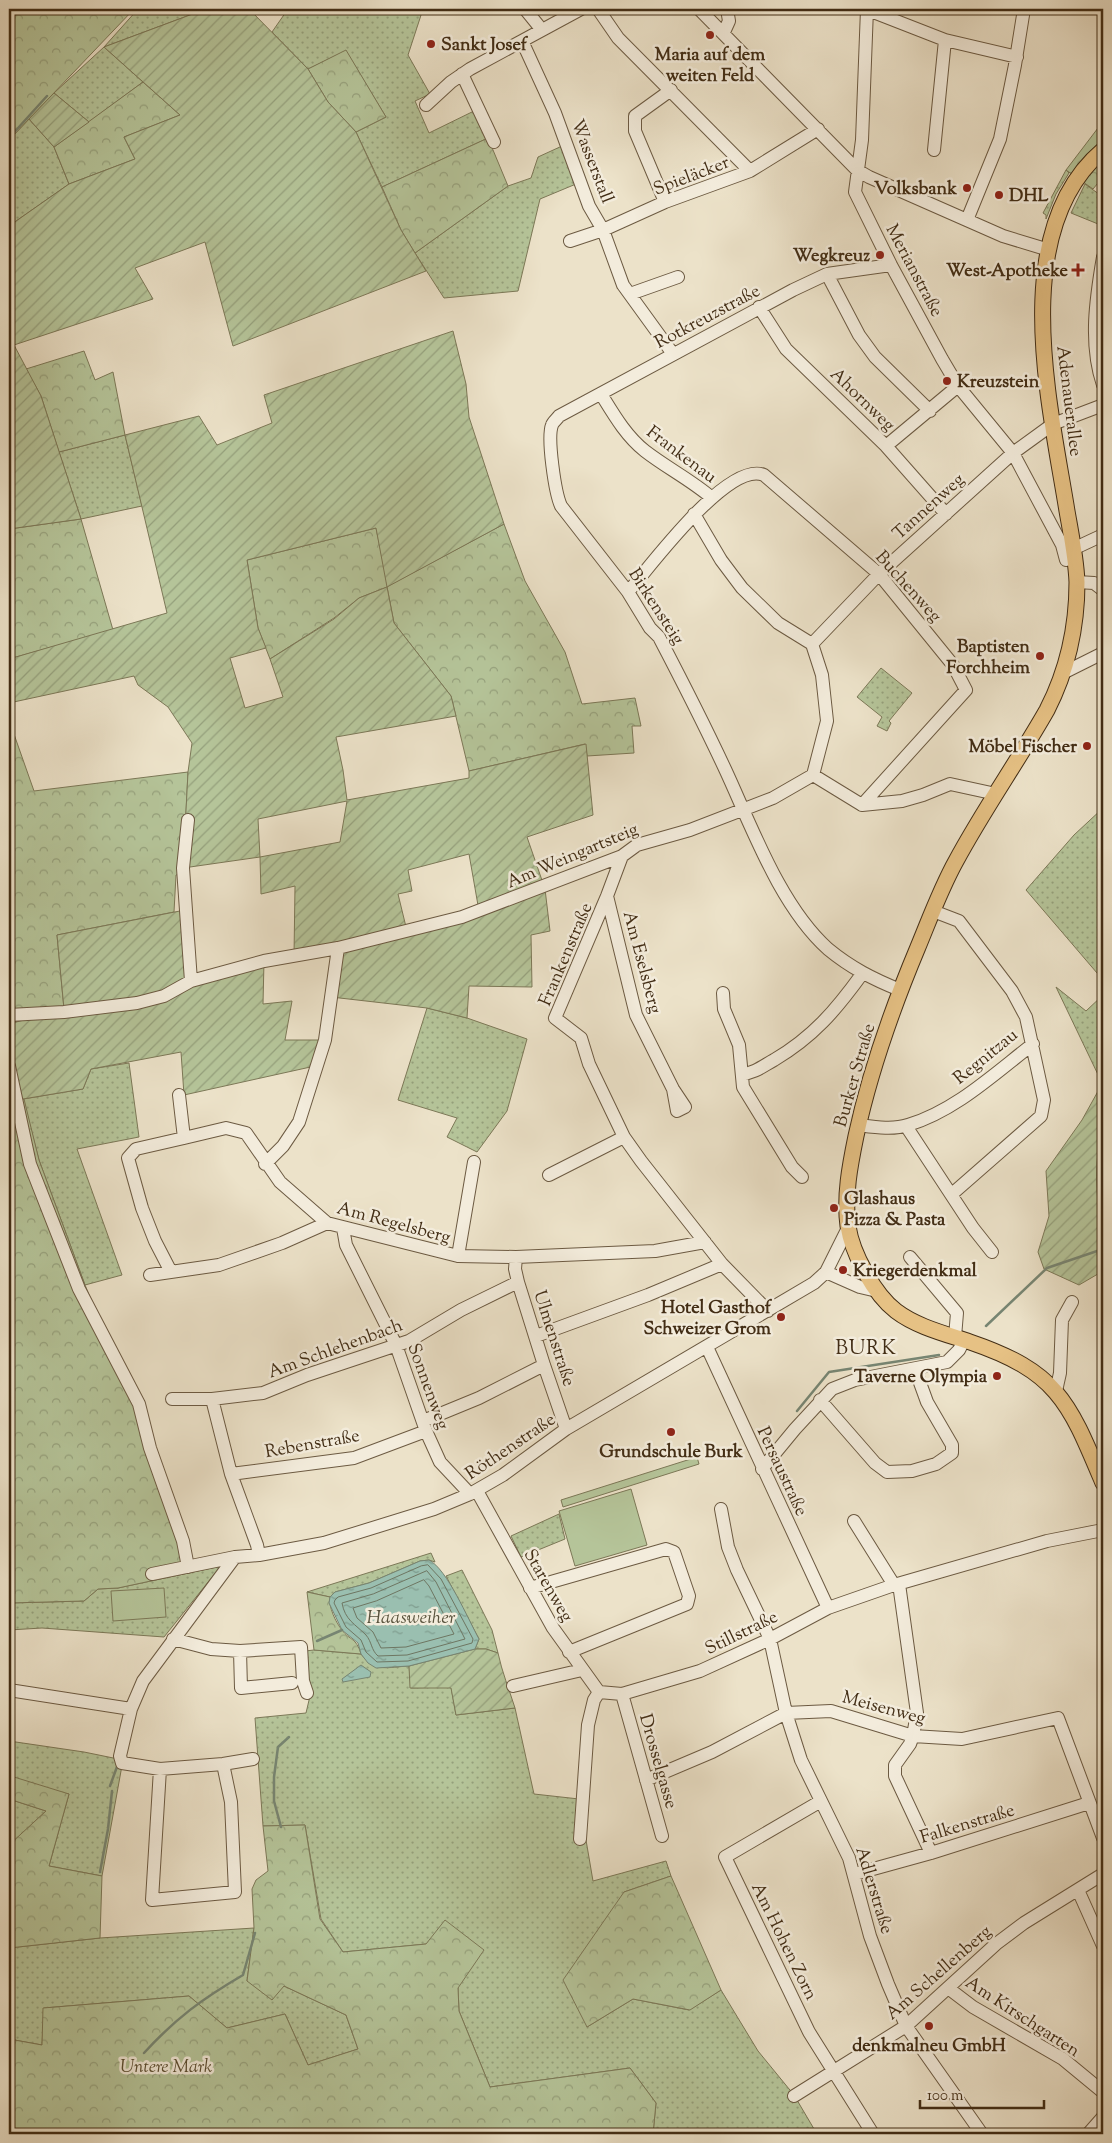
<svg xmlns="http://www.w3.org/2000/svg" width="1112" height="2143" viewBox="0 0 1112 2143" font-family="'Sorts Mill Goudy',serif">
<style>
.grass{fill:url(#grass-dots);stroke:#7c7857}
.forest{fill:url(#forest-crowns);stroke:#7c7857}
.garden{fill:url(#garden-furrows);stroke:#7c7857;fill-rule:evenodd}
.pitch{fill:#b5c499;stroke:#7c7857}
.water{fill:url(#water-ripples);stroke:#778572}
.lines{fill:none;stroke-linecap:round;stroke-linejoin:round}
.shore{stroke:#6e7662;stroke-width:1}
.stream{stroke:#778572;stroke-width:2.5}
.minor-casing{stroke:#6c5a42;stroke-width:14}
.major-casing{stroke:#422d15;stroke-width:17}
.minor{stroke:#f3ecdc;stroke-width:12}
.major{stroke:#e6c184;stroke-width:15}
.poi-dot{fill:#8f2418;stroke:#f3ecdc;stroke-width:2}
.labels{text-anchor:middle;stroke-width:5;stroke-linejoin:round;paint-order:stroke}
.poi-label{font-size:18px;font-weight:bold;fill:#422d15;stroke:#f3ecdc;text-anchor:end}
.street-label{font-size:18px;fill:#422d15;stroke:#f3ecdc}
.park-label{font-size:18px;font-style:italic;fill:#594b2f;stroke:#f3ecdc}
.water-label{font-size:19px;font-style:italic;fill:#58523c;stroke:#f3ecdc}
.quarter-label{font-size:20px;letter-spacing:1px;fill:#422d15;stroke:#f3ecdc}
</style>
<defs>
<pattern id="grass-dots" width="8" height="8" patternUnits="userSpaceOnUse" patternTransform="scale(1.25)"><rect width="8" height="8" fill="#b5c499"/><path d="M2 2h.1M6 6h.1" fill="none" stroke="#95a07c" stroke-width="1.8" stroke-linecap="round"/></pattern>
<pattern id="forest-crowns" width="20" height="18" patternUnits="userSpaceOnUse" patternTransform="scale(1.25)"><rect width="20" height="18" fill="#b5c499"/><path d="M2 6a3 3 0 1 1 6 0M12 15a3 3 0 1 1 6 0" fill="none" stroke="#95a07c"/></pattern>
<pattern id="garden-furrows" width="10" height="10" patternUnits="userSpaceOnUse" patternTransform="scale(1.25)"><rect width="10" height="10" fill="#b5c499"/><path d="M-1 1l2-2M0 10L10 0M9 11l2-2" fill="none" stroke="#95a07c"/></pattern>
<pattern id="water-ripples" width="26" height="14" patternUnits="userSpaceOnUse" patternTransform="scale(1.25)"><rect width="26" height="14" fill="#9abfb0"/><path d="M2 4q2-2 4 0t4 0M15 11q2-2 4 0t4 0" fill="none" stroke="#7f9c8e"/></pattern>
</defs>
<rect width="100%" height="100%" fill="#ece2c9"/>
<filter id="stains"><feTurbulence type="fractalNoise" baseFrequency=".004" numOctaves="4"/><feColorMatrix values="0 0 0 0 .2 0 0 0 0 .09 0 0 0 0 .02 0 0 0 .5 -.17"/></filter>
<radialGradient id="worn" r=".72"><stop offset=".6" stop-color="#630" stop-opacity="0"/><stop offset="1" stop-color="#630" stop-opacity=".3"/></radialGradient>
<path class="grass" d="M138,9H206L104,47L143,82L89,122L54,93L104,47Z
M288,9H423L408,55L430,94L415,101L429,133L476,110L488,138L382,187L356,132L386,117L346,51L308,69L272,32Z
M29,119L54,147L69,184L9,226V140Z
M562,146L576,184L540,199L518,291L444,298L415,253L508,186L531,178L538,157Z
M1066,170L1069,173L1056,194L1046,219V215L1043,213Z
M1085,184L1103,197V226L1071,213Z
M125,435L142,506L81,519L59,452Z
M881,668L912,693L889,721L891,723L887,731L877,726L882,717L857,697Z
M1103,808V980L1026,890L1074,835Z
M1056,987L1086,1011L1103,995V1085Z
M427,1008L467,1018L527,1039L507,1111L477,1152L447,1137L457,1118L398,1100Z
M129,1063L139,1137L77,1149L122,1275L85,1285L39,1160L23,1099L83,1089L91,1069Z
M1103,1117V1241C1096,1201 1093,1157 1103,1117Z
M559,1514L565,1539L521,1557L511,1536Z
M431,1553L435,1562L429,1560L420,1561L369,1583L335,1592L330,1597L307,1592Z
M221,1566L164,1637L42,1628L9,1630V1603L84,1601L98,1589L118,1588Z
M462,1570L492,1630L498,1653L486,1649H475L479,1639L446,1576Z
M314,1650L361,1654C376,1673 387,1667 409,1666L411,1688L451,1687L456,1715L515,1708L534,1794L579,1799L593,1881L666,1861L671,1876L624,1892L587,2027L633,1999L689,2010L721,1990L758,2051L794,2095L817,2134H653L656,2103L630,2068L490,2087L459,2011L458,1988L426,1944L343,1952L321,1919L305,1825L263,1826L255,1718L306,1713L310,1696L305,1651Z
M9,1741L84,1752L123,1760L102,1876L49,1866L69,1794L9,1790Z
M9,1799L46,1811L10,1845H9Z
M254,1928L247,1981L284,1986L346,2015L358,2049L308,2065L285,2014L227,2028L189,1996L44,2008L42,2045L9,2039V1948L100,1938Z"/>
<path class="forest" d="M30,9H134L9,140V18Z
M346,50L386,117L356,132L328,102L308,69Z
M143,82L180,115L124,137L135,159L69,184L54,147Z
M1103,124V177L1093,189L1066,170L1098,128Z
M488,138L508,186L415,253L401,230L382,187Z
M84,351L95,380L113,372L125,435L59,452L41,396L26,369Z
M81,519L113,630L9,659V529Z
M504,524L525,581L565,652L582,704L635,698L641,726H632L634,753L587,756L585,744L469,771L451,696L394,623L387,587L359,598L334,618L270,659L258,628L247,560L376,528L388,586Z
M9,720L34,791L188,772L183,873L176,875L174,912L57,935L64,1009L9,1023Z
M9,1051L17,1099H24L39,1160L85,1285L135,1406L183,1561L221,1566L118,1588L98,1589L84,1601L9,1603Z
M307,1592L330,1597C328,1606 336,1623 342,1630C350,1641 356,1637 361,1654L314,1650Z
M14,1777L69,1794L49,1866L102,1876L100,1938L9,1948V1845L46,1811L9,1799V1790Z
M305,1825L320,1919L343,1952L426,1944L445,1920L484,1950L458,1988L459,2011L490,2087L630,2068L656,2103L653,2134H9V2039L42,2045L43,2008L189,1996L227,2028L285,2014L308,2065L358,2049L346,2015L284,1986L272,2000L247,1981L254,1928L252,1889L256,1880L268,1871L263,1826Z
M671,1876L721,1990L690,2010L633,1999L587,2027L563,1980L624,1892Z"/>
<path class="garden" d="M206,9H249L308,69L328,102L356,132L401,230L426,271L233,346L205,242L135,268L153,299L14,345L41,396L81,519L9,529V226L69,184L135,159L124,137L180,115L104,47Z
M54,93L89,122L54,147L29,119Z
M453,331L466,384L469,417L504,524L387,587L394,623L451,696L456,716L336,737L343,770L347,800L469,778V771L586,744L593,815L527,837L545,889L550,931L531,935L532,987L469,986L467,1018L427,1008L331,997L338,949L294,956L295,886L261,894L260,857L183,868L188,772L192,743L168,707L138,685L134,676L9,703V659L167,613L125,435L199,416L217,445L272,423L264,395ZM376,528L387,587L359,598L334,619L270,659L283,697L245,708L230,658L266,648L258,628L247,560ZM347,801L340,842L260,857L258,819ZM469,854L479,911L407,931L398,894L412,891L408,870Z
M185,910L191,981L264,961L263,1004L292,1001L285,1040H325L315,1066L184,1095L181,1052L91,1069L83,1089L17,1100L9,1051V1024L64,1009L57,935Z
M1102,1084C1109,1099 1098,1144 1097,1163C1095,1200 1103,1235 1103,1271L1079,1285L1044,1269L1038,1252L1049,1216L1046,1171L1082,1120Z
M475,1649H486L498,1653C502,1672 509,1689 515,1708L456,1715L451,1688H410L409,1666Z"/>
<path class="pitch" d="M697,1457L699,1464L563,1507L561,1500Z
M631,1489L647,1545L575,1566L559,1511Z
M164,1588L166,1617L113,1621L111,1591Z"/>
<path class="water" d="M429,1560C447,1569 468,1619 479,1639L475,1649L409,1666L376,1668L368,1663L361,1654L358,1643L342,1630L329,1603L330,1597L335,1592L369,1583L420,1561Z
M361,1665L371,1672L370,1677L343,1682L342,1679Z"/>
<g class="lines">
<path class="shore" d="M428,1565L441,1579L473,1639L472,1643L408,1661L377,1662L366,1652L361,1640L346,1627L334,1603L335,1600L338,1597L371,1588L421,1566Z
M427,1571L436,1582L465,1639L407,1655L378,1656C371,1650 372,1642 366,1635C355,1624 345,1620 342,1603L373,1594Z
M424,1580L429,1586L454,1634L406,1647L381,1648L373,1632L357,1618L353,1608L376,1601Z"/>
<path class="stream" d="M9,138L47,96
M986,1326L1047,1268L1103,1249
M797,1411L829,1372L939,1355
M317,1641L342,1630
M110,1786L118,1764
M281,1827L274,1801V1777L278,1747L289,1737
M100,1872L108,1829L112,1791
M144,2053C176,2018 202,1999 243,1975L255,1933"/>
<defs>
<path id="minor" d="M525,9L542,30
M598,9L618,38L750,171
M699,9L857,170L869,177L1003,236L1049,250
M867,9L862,140L855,192L891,265L942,359L958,386L1013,453L1062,545L1066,560
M868,10L945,40L1017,57
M724,32L729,21L727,9
M522,41L555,113L589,206L603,230L623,285L673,354
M462,74L494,142
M426,105L451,82L470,69L581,9
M934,150L945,40
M665,202L635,131V116L671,90
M967,220L1000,139L1015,65L1024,9
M570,241L603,230L665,202L750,171L818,129
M1103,257C1096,298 1089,344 1103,385
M891,265L827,274L793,290L559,416C557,419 553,422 552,425C547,438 555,493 561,506L628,592L650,628L659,637C682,681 704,724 725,769C752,827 780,906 828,949C851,968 873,979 900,990
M827,274L859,335L875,357L930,411
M630,294L678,277
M759,307L786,349L886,446L946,514
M601,394C614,415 626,436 645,451C667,468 691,480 712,498
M886,446L958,386
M694,514L721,560L742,588L778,623L812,644L822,675L827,721L813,775L862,805L902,801L923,795L950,784L996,794
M1073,549L1103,535
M1077,582L1094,583L1103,590
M628,592C650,567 728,460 764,475L879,574L953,665L966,690L862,805
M812,644L879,574L1013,453L1053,424L1103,405
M1063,673L1103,653
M188,820L183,868L191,981
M622,856L607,896L555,1018L581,1038L589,1064L624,1137L641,1161L722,1264L768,1311
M607,896L636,1015L673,1089L685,1107L677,1111L673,1089
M933,911L959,921L1012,991L1026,1017L1044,1100L1041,1116L952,1194
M723,993L724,1009L739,1045L743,1087L792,1167L802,1177
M9,1015L64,1012L137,1003L164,996L191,981L264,961L338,948L462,917L622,856L637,845L690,830L773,798L813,775
M9,1066L30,1164L79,1289L139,1404L150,1448L183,1541L188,1567
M742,1074C755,1073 763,1066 774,1060C813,1037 836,1010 862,974
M858,1125C874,1127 893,1130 908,1125C955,1111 994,1074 1033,1044
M906,1126L973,1228L992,1252
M184,1138L226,1128L246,1133L280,1182L327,1223L458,1256L516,1257L655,1251L705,1242
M265,1164L283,1146L299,1122L325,1040L338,948
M549,1175L624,1137
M343,1228L346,1245L396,1345L426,1431L440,1462L470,1494
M458,1256L474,1162
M516,1257L515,1269L518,1282L544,1365L566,1429
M910,1257L957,1313L955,1337
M171,1272L155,1241L142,1208L128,1158L136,1149L184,1138L179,1095
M826,1272L860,1287L877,1291
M150,1275L219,1265L282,1243L327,1223
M536,1336L648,1295L722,1264
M707,1347L828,1608
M1056,1391L1060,1373L1062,1320L1072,1302
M172,1399H212L263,1393L307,1375L409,1341L461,1310L518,1282
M212,1399L231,1474L257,1545L259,1555
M820,1400L875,1463L887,1472L912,1471L936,1464L952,1453V1445L927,1402L915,1369
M423,1421L479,1398L544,1365
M762,1469L795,1429L832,1389L855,1380L947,1362L959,1350L964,1340
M231,1474L354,1458L426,1431
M477,1491L553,1628L599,1692
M721,1509L728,1547L737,1570L770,1639L786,1713L801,1760L849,1858L870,1936L888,1984L906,2026L982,2134
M854,1521L894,1585
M235,1557L143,1681L131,1709L120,1756L122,1763L160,1769L223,1764L253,1759
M152,1574L235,1557L259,1555L324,1543L434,1509L470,1494L503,1475L566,1429L814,1283L826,1272L848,1228
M899,1584L917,1713L913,1736L910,1744L895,1765V1776L931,1853
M530,1588L666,1549L674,1552L689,1596L687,1604L569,1652
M173,1639L211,1649L240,1651
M292,1683L241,1688L240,1651L301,1647L303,1681L307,1693
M513,1686L582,1670
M9,1690L131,1709
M599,1692L622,1694L700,1671L770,1639L828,1608L894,1585L1047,1541L1103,1530
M622,1694L662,1836
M160,1769L152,1900L235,1892L231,1802L223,1764
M646,1780L712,1752L786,1713L831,1711L913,1736L962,1739L1058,1718L1103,1838
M821,1801L725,1857L809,2032L873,2134
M580,1839L588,1725L594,1700L599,1692
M855,1874L931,1853L1089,1803
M1078,1890L1103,1946
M948,1988L973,2007L1063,2059L1103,2092
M794,2096L906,2026L996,1944L1024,1923L1103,1874
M1088,2134L1103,2117"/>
<path id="major" d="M1103,150C1007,231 1050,405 1067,511C1071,534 1076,558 1077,582C1077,627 1067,671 1047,710C1018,761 984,809 956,861C941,888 930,918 918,947C892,1009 870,1071 856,1136C850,1165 844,1196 848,1226C852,1253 874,1294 896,1311C917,1327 946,1334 970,1342C1058,1372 1069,1402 1103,1483"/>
</defs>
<use href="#minor" class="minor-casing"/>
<use href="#major" class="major-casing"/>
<use href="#minor" class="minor"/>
<use href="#major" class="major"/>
</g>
<g class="poi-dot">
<circle cx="710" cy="35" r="5"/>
<circle cx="431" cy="44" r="5"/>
<circle cx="967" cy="188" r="5"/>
<circle cx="999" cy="195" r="5"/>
<circle cx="880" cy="255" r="5"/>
<path d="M1075.5 262.5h5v5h5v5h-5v5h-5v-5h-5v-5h5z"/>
<circle cx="947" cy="381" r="5"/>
<circle cx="1040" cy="656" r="5"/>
<circle cx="1087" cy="746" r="5"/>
<circle cx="834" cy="1208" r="5"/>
<circle cx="843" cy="1270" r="5"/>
<circle cx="781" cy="1317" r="5"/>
<circle cx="997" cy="1376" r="5"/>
<circle cx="671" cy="1432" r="5"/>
<circle cx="929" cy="2026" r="5"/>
</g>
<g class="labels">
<g class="poi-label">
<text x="441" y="50" text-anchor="start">Sankt Josef</text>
<text x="710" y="60" text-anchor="middle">Maria auf dem<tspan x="710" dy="21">weiten Feld</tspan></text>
<text x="957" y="194">Volksbank</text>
<text x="1009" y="201" text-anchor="start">DHL</text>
<text x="870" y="261">Wegkreuz</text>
<text x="1068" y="276">West-Apotheke</text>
<text x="957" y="387" text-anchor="start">Kreuzstein</text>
<text x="1030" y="652">Baptisten<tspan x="1030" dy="21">Forchheim</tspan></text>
<text x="1077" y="752">Möbel Fischer</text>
<text x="844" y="1204" text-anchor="start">Glashaus<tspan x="844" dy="21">Pizza &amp; Pasta</tspan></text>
<text x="853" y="1276" text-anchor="start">Kriegerdenkmal</text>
<text x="771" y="1313">Hotel Gasthof<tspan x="771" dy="21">Schweizer Grom</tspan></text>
<text x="987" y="1382">Taverne Olympia</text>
<text x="671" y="1457" text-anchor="middle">Grundschule Burk</text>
<text x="929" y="2051" text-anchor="middle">denkmalneu GmbH</text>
</g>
<g class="street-label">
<text transform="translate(593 161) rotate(69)" y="6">Wasserstall</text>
<text transform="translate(691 175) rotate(-21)" y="6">Spieläcker</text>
<text transform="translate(915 270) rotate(62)" y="6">Merianstraße</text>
<text transform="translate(707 316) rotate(-28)" y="6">Rotkreuzstraße</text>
<text transform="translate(863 399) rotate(44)" y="6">Ahornweg</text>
<text transform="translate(1070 401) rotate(83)" y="6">Adenauerallee</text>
<text transform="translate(682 454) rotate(37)" y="6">Frankenau</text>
<text transform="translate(928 506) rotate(-42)" y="6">Tannenweg</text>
<text transform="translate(909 586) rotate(48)" y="6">Buchenweg</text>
<text transform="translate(657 606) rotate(57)" y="6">Birkensteig</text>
<text transform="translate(572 855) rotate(-23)" y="6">Am Weingartsteig</text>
<text transform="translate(565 954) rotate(-67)" y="6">Frankenstraße</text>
<text transform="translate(643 962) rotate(75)" y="6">Am Eselsberg</text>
<text transform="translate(985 1056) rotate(-39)" y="6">Regnitzau</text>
<text transform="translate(854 1075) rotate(-74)" y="6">Burker Straße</text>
<text transform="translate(394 1222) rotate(15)" y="6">Am Regelsberg</text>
<text transform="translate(555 1338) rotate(72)" y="6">Ulmenstraße</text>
<text transform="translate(335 1348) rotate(-20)" y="6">Am Schlehenbach</text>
<text transform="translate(429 1386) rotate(70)" y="6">Sonnenweg</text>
<text transform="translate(312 1443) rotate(-10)" y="6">Rebenstraße</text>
<text transform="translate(510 1446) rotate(-34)" y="6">Röthenstraße</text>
<text transform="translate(783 1471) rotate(65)" y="6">Persaustraße</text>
<text transform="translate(549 1585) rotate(60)" y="6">Starenweg</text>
<text transform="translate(741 1632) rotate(-26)" y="6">Stillstraße</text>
<text transform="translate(884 1707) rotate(15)" y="6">Meisenweg</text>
<text transform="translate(659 1761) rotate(74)" y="6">Drosselgasse</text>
<text transform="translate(967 1823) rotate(-17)" y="6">Falkenstraße</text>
<text transform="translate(875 1890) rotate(73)" y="6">Adlerstraße</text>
<text transform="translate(785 1941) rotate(64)" y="6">Am Hohen Zorn</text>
<text transform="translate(938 1972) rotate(-41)" y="6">Am Schellenberg</text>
<text transform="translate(1023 2016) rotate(33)" y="6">Am Kirschgarten</text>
</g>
<g class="park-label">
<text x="166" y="2072">Untere Mark</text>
</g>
<g class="water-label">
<text x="411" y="1623">Haasweiher</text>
</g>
<g class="quarter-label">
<text x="866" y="1354">BURK</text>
</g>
</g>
<rect width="1112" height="2143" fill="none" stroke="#ece2c9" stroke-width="30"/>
<rect x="10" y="10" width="1092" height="2123" fill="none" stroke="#422d15" stroke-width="2.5"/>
<rect x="15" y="15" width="1082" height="2113" fill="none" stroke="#422d15"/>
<path d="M920 2100v8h124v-8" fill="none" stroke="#422d15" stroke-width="2.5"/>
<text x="927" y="2100" font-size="15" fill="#422d15" stroke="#f3ecdc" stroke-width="4" paint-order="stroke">100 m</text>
<rect width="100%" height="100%" filter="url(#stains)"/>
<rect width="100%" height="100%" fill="url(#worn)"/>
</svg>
